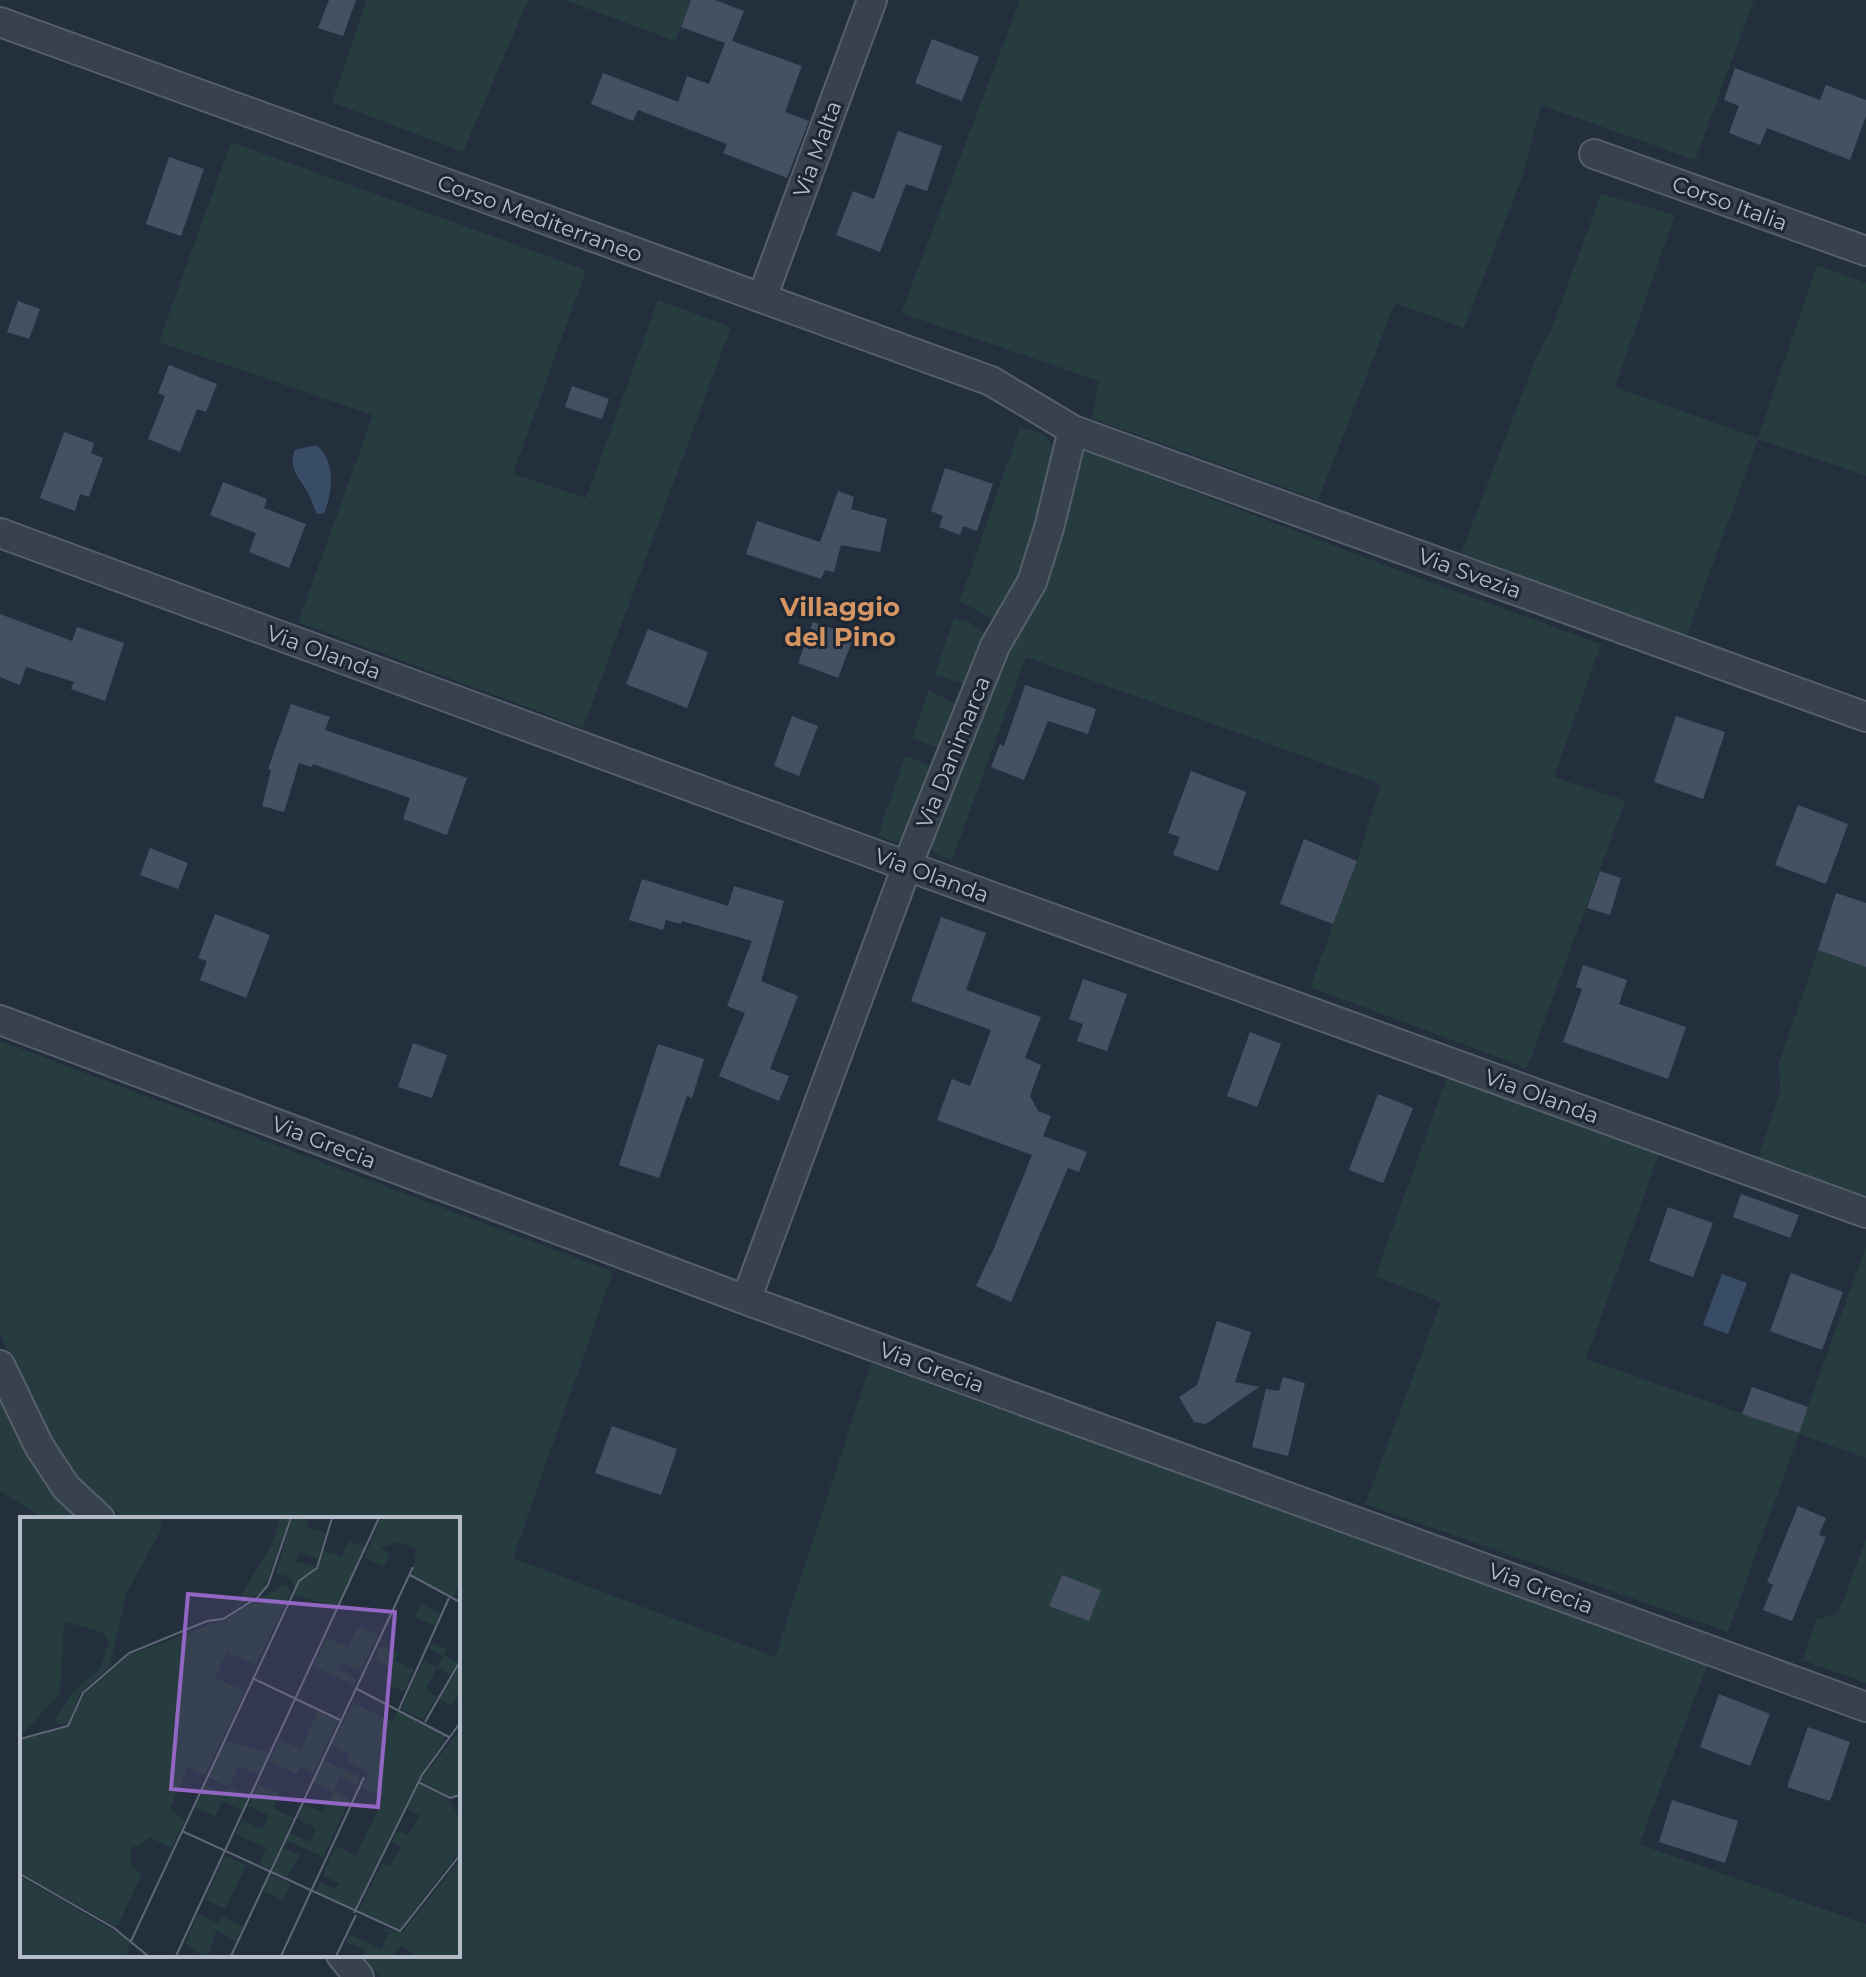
<svg xmlns="http://www.w3.org/2000/svg" width="1866" height="1977" viewBox="0 0 1866 1977" font-family="Montserrat,sans-serif">
<style>
.green{fill:#263c3f}
.water{fill:#394c67}
.building{fill:#455162}
.lines{fill:none;stroke-linecap:round;stroke-linejoin:round}
.minor-casing{stroke:#565f6c;stroke-width:32}
.minor{stroke:#38414e;stroke-width:28}
.labels{text-anchor:middle;stroke-width:6;stroke-linejoin:round;paint-order:stroke}
.street-label{font-size:22px;fill:#b4bcc9;stroke:#1d2633}
.quarter-label{font-size:26px;font-weight:bold;fill:#d59563;stroke:#1d2633}
.inset-road{fill:none;stroke:#5e6776;stroke-width:2}
.view{fill:#9266c3;fill-opacity:0.15;stroke:#9266c3;stroke-width:4}
.inset-edge{fill:none;stroke:#b4bcc9;stroke-width:4}
</style>
<rect width="100%" height="100%" fill="#242f3e"/>
<path class="green" d="M367,0H528L463,152L332,102Z
M565,0H691L675,41Z
M1020,0H1754L1695,160L1541,105L1523,175L1464,328L1395,303L1318,500L1092,418L1099,381L901,313Z
M231,142L586,270L513,474L586,498L658,300L731,327L583,728L298,622L373,415L159,342Z
M1601,194L1675,215L1615,387L1758,438L1817,265L1866,283V476L1758,439L1687,636L1461,553L1536,358L1552,328Z
M1020,427L1045,435L1054,447L1048,496L1029,565L997,616L988,617L960,601Z
M1081,449L1419,578L1601,644L1554,777L1625,801L1527,1068L1310,987L1357,861L1381,784L1026,657L952,860L934,853L929,845L974,732L1045,570Z
M954,618L969,622L985,634L965,684L934,675Z
M929,690L955,704L938,748L912,738Z
M905,756L932,766L905,837L896,843L878,835Z
M1818,950L1866,967V1196L1758,1158L1780,1092L1779,1063Z
M0,1041L613,1272L513,1558L775,1657L871,1363L1707,1666L1639,1844L1866,1924V1977H380L362,1955H458V1519H124L80,1480L53,1447L33,1410L0,1333Z
M1448,1075L1659,1154L1586,1359L1798,1433L1866,1247V1458L1799,1434L1728,1632L1365,1504L1441,1302L1375,1276Z
M0,1389L32,1462L83,1519H44L0,1491Z
M1866,1539V1683L1802,1660L1817,1619L1838,1614Z"/>
<path class="water" d="M316,445C336,460 333,492 324,513L317,514C314,508 312,501 309,495C301,478 287,470 295,450Z
M1722,1274L1747,1283L1728,1334L1703,1325Z"/>
<path class="building" d="M329,0H356L343,36L318,28Z
M691,0H715L744,11L732,41L802,66L785,112L809,121L787,178L723,153L727,144L638,110L633,121L591,104L603,73L678,102L687,76L709,84L725,43L681,27Z
M932,39L979,57L962,101L915,83Z
M1735,68L1820,100L1826,85L1866,100V116L1850,160L1767,128L1760,145L1729,133L1739,106L1724,100Z
M898,131L942,146L927,191L906,184L880,252L836,235L853,191L874,199Z
M169,157L204,169L181,236L146,224Z
M18,301L40,309L29,339L7,332Z
M169,365L217,384L206,412L197,409L180,452L148,439L165,396L158,393Z
M572,386L609,399L602,419L565,407Z
M64,432L94,443L91,453L103,458L89,497L80,494L75,511L40,498Z
M945,468L993,484L977,531L963,526L960,535L939,527L943,516L931,511Z
M223,482L267,499L264,508L306,524L289,568L249,552L256,533L210,515Z
M838,491L854,497L851,509L887,519L880,552L841,545L834,572L825,570L821,579L746,554L757,521L820,542Z
M0,614L72,641L77,627L124,643L105,701L71,689L74,682L26,667L20,685L0,677Z
M813,622L854,636L838,678L798,663Z
M648,629L708,652L687,708L626,684Z
M1025,685L1096,709L1088,734L1048,721L1024,780L991,767L1000,744L1004,746Z
M291,704L330,717L325,730L467,778L447,835L403,819L410,798L313,764L312,767L299,763L284,812L262,806L271,770L268,769Z
M792,716L818,726L799,776L774,766Z
M1676,716L1725,732L1703,799L1654,782Z
M1191,771L1246,792L1218,871L1173,855L1180,837L1168,833Z
M1798,805L1848,824L1826,884L1775,865Z
M1304,839L1357,861L1333,924L1280,904Z
M150,848L188,863L178,889L140,875Z
M1600,871L1621,878L1610,915L1587,908Z
M642,879L728,906L734,886L784,901L761,981L798,996L770,1069L789,1076L779,1101L719,1076L745,1013L727,1006L752,941L682,921L681,924L666,920L663,930L629,920Z
M1836,893L1866,903V967L1818,950Z
M215,914L270,935L246,998L200,980L207,961L198,958Z
M941,917L986,933L966,990L1041,1017L1025,1058L1041,1065L1030,1096L1038,1111L1051,1116L1043,1136L1087,1152L1079,1172L1068,1168L1011,1302L976,1286L994,1248L1032,1155L937,1120L952,1079L970,1086L991,1030L911,1001Z
M1583,965L1627,980L1619,1004L1686,1027L1668,1079L1563,1042L1582,989L1576,987Z
M1083,979L1127,994L1107,1051L1077,1041L1083,1024L1069,1019Z
M1250,1032L1281,1044L1257,1107L1227,1096Z
M413,1043L447,1055L432,1098L398,1087Z
M658,1044L704,1059L692,1098L687,1096L659,1178L619,1165Z
M1378,1094L1413,1108L1383,1183L1349,1170Z
M1741,1194L1799,1215L1790,1238L1733,1217Z
M1668,1207L1713,1223L1693,1277L1649,1261Z
M1791,1273L1843,1292L1822,1350L1770,1331Z
M1217,1321L1251,1332L1235,1382L1259,1387L1206,1424L1194,1422L1179,1397L1197,1385Z
M1283,1377L1305,1383L1288,1456L1252,1447L1266,1389L1279,1391Z
M1752,1387L1808,1407L1799,1433L1742,1414Z
M612,1426L677,1449L661,1495L595,1473Z
M1798,1506L1826,1518L1819,1535L1826,1537L1792,1621L1763,1610L1773,1585L1767,1582Z
M1062,1575L1101,1590L1089,1621L1049,1606Z
M1719,1694L1770,1714L1750,1766L1700,1747Z
M1808,1727L1850,1742L1830,1801L1787,1787Z
M1672,1800L1738,1821L1725,1863L1659,1842Z"/>
<g class="lines">
<defs>
<path id="minor" d="M0,22L991,381L1073,430L1866,717
M1594,154L1866,251
M762,298L872,0
M0,533L907,866L1866,1213
M0,1020L746,1300L1866,1707
M746,1300L907,866L995,646L1032,582L1049,528L1073,430
M0,1365L39,1446L66,1487L100,1519
M341,1955L359,1977"/>
</defs>
<use href="#minor" class="minor-casing"/>
<use href="#minor" class="minor"/>
</g>
<g class="labels">
<g class="street-label">
<text transform="translate(817 149) rotate(-70)" y="8">Via Malta</text>
<text transform="translate(1730 203) rotate(20)" y="8">Corso Italia</text>
<text transform="translate(540 218) rotate(20)" y="8">Corso Mediterraneo</text>
<text transform="translate(1470 573) rotate(20)" y="8">Via Svezia</text>
<text transform="translate(324 652) rotate(20)" y="8">Via Olanda</text>
<text transform="translate(953 752) rotate(-68)" y="8">Via Danimarca</text>
<text transform="translate(932 875) rotate(20)" y="8">Via Olanda</text>
<text transform="translate(1542 1096) rotate(20)" y="8">Via Olanda</text>
<text transform="translate(324 1142) rotate(21)" y="8">Via Grecia</text>
<text transform="translate(932 1367) rotate(20)" y="8">Via Grecia</text>
<text transform="translate(1541 1588) rotate(20)" y="8">Via Grecia</text>
</g>
<g class="quarter-label">
<text x="840" y="616">Villaggio<tspan x="840" dy="30">del Pino</tspan></text>
</g>
</g>
<g transform="translate(20 1517)">
<rect width="440" height="440" fill="#242f3e"/>
<path d="M0,1H141L142,11L106,77L90,149L59,178L49,206L41,208L34,203L53,175L81,150L89,125L83,116L44,104L40,176L0,220ZM260,1H270L244,73L213,92L253,25ZM272,1H289L287,10L306,16L298,42L279,35L276,44L296,50L275,70L269,60L256,56ZM361,1H440V67L433,80L393,58L396,32L378,25L361,31L370,38L364,50L344,41ZM328,24L347,30L317,90L273,78L279,65L296,53L304,34L322,40ZM266,67L271,75L236,148L207,135L195,161L225,174L185,258L167,250L150,293L165,303L151,331L129,320L119,330L112,329L110,348L122,357L97,410L0,356V223L49,210L64,178L109,138L204,103ZM401,86L420,96L415,109L394,100ZM338,109L358,118L341,154L320,145L318,152L337,161L334,168L293,149L307,121L328,130ZM411,126L427,132L424,138L437,145L430,158L417,150L406,172L417,180L403,202L381,192L403,144L417,150L423,139L409,132ZM361,129L378,136L375,144L394,152L384,175L364,165L371,151L355,142ZM440,146V176L432,189L419,182ZM277,185L318,204L293,256L280,250L276,257L249,245L260,223L281,232L297,196ZM334,186L372,205L378,193L427,219L399,261L334,393L295,374L300,365L314,372L320,367L303,358L309,343L316,329L336,339L363,281L342,270L349,255L327,245L330,238L311,228ZM438,215L440,276L431,280L400,264ZM205,224L249,236L239,258L218,249L209,269L229,279L223,294L202,284L195,299L175,290L185,268L205,277L209,270L189,261ZM304,243L340,260L337,268L320,260L313,274L330,282L303,340L266,323L269,316L290,325L296,311L276,301L283,287L303,296L313,275L293,265ZM399,267L428,282L440,302V334L380,412L338,395L362,347L369,349L381,330L372,325L377,314L388,318L400,299L387,291ZM238,268L259,276L253,291L273,301L250,352L239,347L246,331L215,317L222,303L242,312L249,299L228,289ZM263,331L280,338L268,359L288,372L252,354ZM205,339L247,357L226,349L205,392L185,382ZM440,342V439H395L382,428L373,439H343L346,433L326,425L329,417L361,432L368,416L362,411L383,415ZM251,358L271,367L263,383L242,374ZM0,359L104,420L110,425L106,439H0ZM178,397L198,406L202,399L223,409L217,424L196,414L188,437L193,439H183L165,426Z" fill="#263c3f"/>
<path class="inset-road" d="M390,58L440,85M232,161L320,203M337,172L429,220M379,192L429,81M405,205L440,144M0,222L48,209L63,176L109,136L187,104L203,102L237,81L248,68L271,1M398,265L430,281L440,278M162,314L380,414L440,338M0,357L94,411L128,439M334,396L402,258L440,206M111,424L279,64L297,51L312,1M156,439L359,1M211,439L393,50M261,439L344,260M316,439L336,398"/>
<path class="view" d="M168,77L375,95L358,290L151,272Z"/>
<rect width="440" height="440" class="inset-edge"/>
</g>
</svg>
